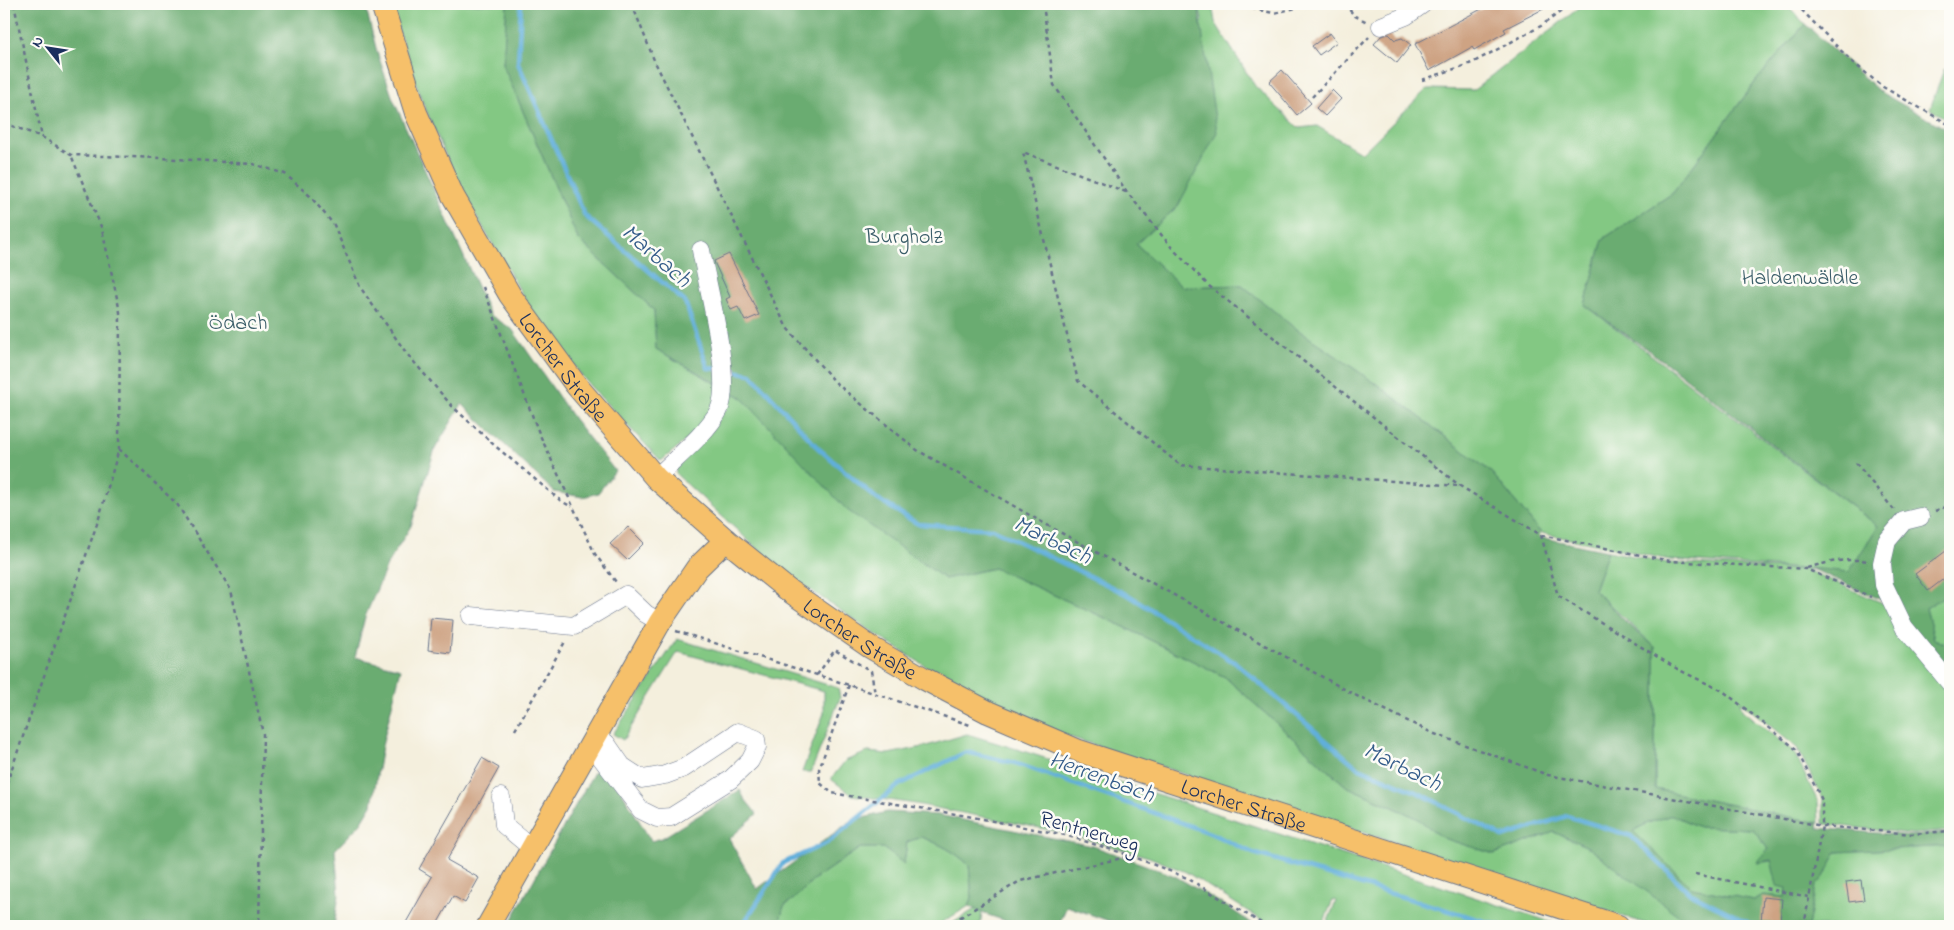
<svg xmlns="http://www.w3.org/2000/svg" width="1954" height="930" font-family="'Indie Flower',sans-serif">
  <style>
    .green { fill: #83c883; stroke: #4f7c70 }
    .forest { fill: #6aac71; stroke: #426e68; fill-rule: evenodd }
    .lines { fill: none; stroke-linecap: round; stroke-linejoin: round }
    .stream { stroke: #61afdb; stroke-width: 4.5 }
    .building { fill: #cea383 }
    .minor-casing { stroke: #67728a; stroke-width: 19 }
    .major-casing { stroke: #67728a; stroke-width: 24 }
    .path { stroke: #67728a; stroke-width: 2.5; stroke-dasharray: 4 4; stroke-linecap: butt }
    .minor { stroke: #fff; stroke-width: 18 }
    .major { stroke: #f6c06b; stroke-width: 22 }
    .labels { text-anchor: middle; stroke-width: 5; stroke-linejoin: round; paint-order: stroke }
    .park-label { font-size: 22px; fill: #3a5d69; stroke: #fdfcf7 }
    .street-label { font-size: 22px; fill: #1b2f5e; stroke: #fdfcf7 }
    .water-label { font-size: 24px; font-style: italic; fill: #345c8a; stroke: #fdfcf7 }
  </style>
  <rect width="100%" height="100%" fill="#fdfcf7"/>
  <filter id="ink" filterUnits="userSpaceOnUse"><feTurbulence type="fractalNoise" baseFrequency=".02" numOctaves="2"/><feDisplacementMap in="SourceGraphic" scale="10" xChannelSelector="R" yChannelSelector="G"/><feConvolveMatrix kernelMatrix="1 2 1 2 8 2 1 2 1" color-interpolation-filters="sRGB"/></filter>
  <filter id="wash" filterUnits="userSpaceOnUse"><feTurbulence type="fractalNoise" baseFrequency=".0096" numOctaves="4" result="noise"/><feDisplacementMap in="SourceGraphic" scale="20" xChannelSelector="R" yChannelSelector="G"/><feGaussianBlur stdDeviation="1.12" result="paint"/><feColorMatrix in="noise" values="0 0 0 0 0 0 0 0 0 0 0 0 0 0 0 0 0 1.4 0 .05"/><feComposite in="paint" operator="in"/></filter>
  <g filter="url(#wash)">
    <rect width="100%" height="100%" fill="#f4efdd"/>
    <path class="green" d="M390 4H507L503 65 578 239 654 310 656 349 720 386 708 422 661 461 591 387 539 323 460 188 422 101Z
      M1198 4H1212L1215 22 1255 86 1299 128 1317 126 1362 153 1427 89 1474 90 1584 4H1786L1805 24 1756 81 1673 193 1603 239 1585 305 1878 526 1849 572 1670 560 1541 533 1491 472 1378 385 1291 325 1242 285 1182 287 1136 244 1178 206 1202 20Z
      M1944 69 1950 72V121L1930 109Z
      M726 389 741 397 945 579 994 568 1114 622 1225 677 1346 786 1417 818 1443 838 1494 854 1554 832 1588 847 1694 926H1653L1070 737 996 705 938 674 875 634 809 589 762 553 676 474V466Z
      M1608 551 1669 563 1807 570 1894 608 1950 685V831L1913 834 1823 824V799L1797 748 1740 701 1742 710 1794 752 1818 802 1819 823 1655 789V647L1594 590Z
      M1950 593V647L1934 640 1926 608Z
      M677 639 838 688 840 698 811 772H802L824 713V691L678 652 623 740 613 734Z
      M967 734 1020 750 1563 926H1326L1336 901 1333 900 1322 926H1271L1186 872 1149 857 1110 846 1066 833 916 804 852 795 831 779 845 761 868 752 888 754 923 747Z
      M1672 815 1699 827 1753 829 1768 849 1758 863 1808 855 1785 897 1763 895 1754 900 1692 888 1632 831 1648 823Z
      M921 837C940 844 954 851 969 865L972 898 969 906 936 926H784L780 920 784 906 795 898 813 880 860 848H883L904 863 907 842Z
      M1950 846V926H1808L1816 886 1824 877 1837 852Z
      M975 909 982 913 980 926H948Z"/>
    <path class="forest" d="M4 4H365L377 52 393 99 490 315 512 329 574 419 615 471 598 493 583 497 554 492 462 404 435 449 411 526 388 563 365 617 355 657 401 669 382 746 372 805 361 823 335 850 339 895 334 926H4Z
      M507 4H1198L1217 132 1178 206 1136 244 1182 287 1242 285 1291 325 1378 385 1491 472 1541 533 1539 537 1608 551 1594 590 1628 624 1655 647V789L1819 823 1818 828 1912 836 1950 833V846L1837 852 1824 877 1816 886 1808 926 1691 925 1588 847 1554 832 1494 854 1443 838 1417 818 1346 786 1225 677 1114 622 994 568 945 579 847 510 741 397 656 349 654 310 578 239 503 65ZM1672 815 1699 827 1753 829 1768 849 1757 863 1771 860 1777 886 1787 888 1785 897 1763 895 1754 900 1692 888 1633 831 1648 823Z
      M1805 24 1880 92 1950 131V593L1926 608 1934 639 1950 647V681L1891 604 1810 568 1849 572 1878 526 1666 363 1585 305 1603 239 1673 193 1756 81Z
      M598 765 619 787 651 841 662 838 740 790 744 798 757 814 729 839 757 889 851 821 887 812 938 815 1093 846 1137 862 1175 876 1229 908 1256 926H1123L1067 906 1058 926H1021L982 913 969 906 972 898 969 865C954 851 940 844 921 837L907 842 904 864 883 848H860L813 880 795 898 784 906 780 920 784 926H508Z"/>
    <g class="lines">
      <path class="stream" d="M521 4 518 63 585 216 685 302 708 368 719 369
        M726 370 751 374 818 448 877 499 918 524 993 529 1130 596 1237 664 1357 767 1423 795 1503 837 1567 816 1631 836 1690 893 1755 926
        M742 926 783 863 827 843 899 785 966 752 1015 763 1210 833 1253 853 1501 926"/>
    </g>
    <g id="blocks">
      <path class="building" d="M1491 4H1553L1504 29 1506 32 1474 50 1472 47 1429 71 1415 44Z
        M1330 33 1337 42 1319 55 1312 46Z
        M1389 34 1395 40 1402 38 1411 45 1397 63 1374 44 1381 36Z
        M1282 70 1311 103 1297 115 1269 82Z
        M1332 90 1341 99 1325 116 1316 108Z
        M729 254 759 315 745 321 738 307 731 310 726 299 730 297 715 264 714 261Z
        M628 527 644 543 627 560 610 544Z
        M1950 548V574L1928 591 1915 574Z
        M431 618 453 620 450 653 428 650Z
        M482 758 499 768 447 860 479 878 465 903 453 896 436 926H404L432 877 419 869Z
        M1861 880 1864 900 1849 902 1846 882Z
        M1763 897 1782 899 1780 923 1761 922Z"/>
    </g>
  </g>
  <g filter="url(#ink)">
    <use href="#blocks" fill-opacity="0" stroke="#67728a" stroke-width="1"/>
    <g class="lines">
      <g class="minor-casing">
        <path id="minor" d="M1381 26 1406 16 1423 4
          M656 478C675 459 708 432 719 410 733 380 707 285 701 250
          M1920 517 1904 521 1887 541 1882 563 1884 585 1904 627 1950 683
          M471 616 574 626 626 595 646 614 660 622
          M589 748 599 755 641 810 657 818 671 817 730 780 750 761 757 747 756 739 738 732 684 768 665 775 642 779 622 766 606 743 596 737
          M501 797 504 825 533 849"/>
      </g>
      <g class="major-casing">
        <g id="major">
          <path id="s1" d="M382 4 416 113 453 196 510 295 576 385 656 478 726 540 788 590 870 647 925 679 988 712 1079 751 1618 926"/>
          <path d="M488 926 660 622 697 568 726 540"/>
        </g>
      </g>
      <path class="path" d="M14 4 42 137
        M632 4 654 60 787 328 837 384 917 450 1038 520 1355 695 1432 733 1548 775 1822 826 1912 834 1950 831
        M1043 4 1054 85 1127 192 1172 248 1209 286 1460 486 1541 535 1670 561 1806 569 1871 597
        M1228 4 1274 13 1314 4
        M1344 4 1355 16 1367 22
        M1796 4 1851 61 1883 87 1950 125
        M1422 80 1472 63 1541 26 1571 4
        M1312 97 1369 37
        M4 123 42 137 71 155 161 158 253 164 285 174 310 196 334 225 360 287 407 354 452 406 494 445 561 501 572 507
        M1126 192 1023 152 1078 381 1180 465 1459 486
        M483 287 539 433 595 554 616 582
        M119 449 177 504 231 590 263 734 259 926
        M1856 463 1894 510
        M1935 511 1950 505
        M1541 535 1558 596 1679 670 1723 691 1796 749 1822 800V826L1804 926
        M1807 568C1827 562 1847 558 1868 561
        M676 631 849 685 973 726
        M817 675 835 650 871 671 875 694
        M849 685 819 769 820 783 832 793 973 817 1065 835 1132 856 1187 878 1266 926
        M515 730 566 640
        M4 791 99 518 119 449 120 312 102 229 71 155
        M1695 874 1809 897
        M946 926 1020 881 1131 856"/>
      <use href="#minor" class="minor"/>
      <use href="#major" class="major"/>
    </g>
  </g>
  <g class="labels">
    <g class="park-label">
      <text x="904" y="243">Burgholz</text>
      <text x="1800" y="284">Haldenwäldle</text>
      <text x="238" y="329">Ödach</text>
    </g>
    <g class="street-label">
      <text dy="8" stroke="none"><textPath href="#s1" startOffset="409">Lorcher Straße</textPath></text>
      <text dy="8" stroke="none"><textPath href="#s1" startOffset="814">Lorcher Straße</textPath></text>
      <text dy="8" stroke="none"><textPath href="#s1" startOffset="1234">Lorcher Straße</textPath></text>
      <text transform="translate(1090 830) rotate(16)" y="8">Rentnerweg</text>
    </g>
    <g class="water-label">
      <text transform="translate(657 255) rotate(41)" y="8">Marbach</text>
      <text transform="translate(1053 539) rotate(26)" y="8">Marbach</text>
      <text transform="translate(1403 766) rotate(26)" y="8">Marbach</text>
      <text transform="translate(1102 776) rotate(20)" y="8">Herrenbach</text>
    </g>
  </g>
  <rect width="1954" height="930" fill="none" stroke="#fdfcf7" stroke-width="20"/>
  <g transform="translate(48 48) rotate(300)" stroke="#fdfcf7" stroke-width="4" paint-order="stroke">
  <path d="M0-4L9 19L0 12L-9 19Z" fill="#1b2f5e"/>
  <text y="-8" font-size="14" font-weight="bold" text-anchor="middle" fill="#1b2f5e">N</text>
  </g>
</svg>
